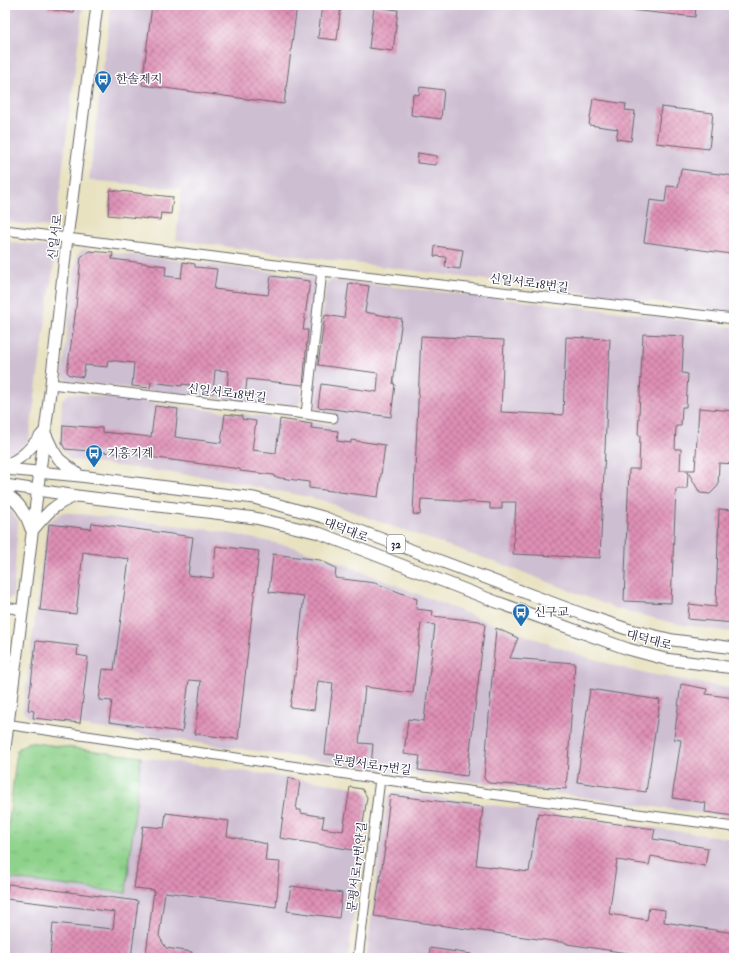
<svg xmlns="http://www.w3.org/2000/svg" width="739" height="963" font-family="'IM FELL Double Pica','Noto Serif KR',serif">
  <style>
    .industrial { fill: #cebed2 }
    .grass { fill: url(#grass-tufts); stroke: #587a63 }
    .building { fill: url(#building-cross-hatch) }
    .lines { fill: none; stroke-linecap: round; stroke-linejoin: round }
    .minor-casing { stroke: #67656a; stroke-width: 11 }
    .major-casing { stroke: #67656a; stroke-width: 13 }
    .minor { stroke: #fff; stroke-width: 9 }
    .major { stroke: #fff; stroke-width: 11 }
    .labels { text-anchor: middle; stroke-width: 3; stroke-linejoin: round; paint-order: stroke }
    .shield { fill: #fff; stroke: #646476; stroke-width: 1 }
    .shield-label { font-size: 11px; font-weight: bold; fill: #22223b }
    .poi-label { font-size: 12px; fill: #22223b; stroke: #fff; text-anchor: start }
    .street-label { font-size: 12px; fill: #22223b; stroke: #fff }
  </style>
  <defs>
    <pattern id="grass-tufts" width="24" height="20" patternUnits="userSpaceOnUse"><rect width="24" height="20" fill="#8ed28b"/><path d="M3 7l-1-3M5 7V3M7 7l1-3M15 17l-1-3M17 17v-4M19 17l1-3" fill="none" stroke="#7ab479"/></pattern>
    <pattern id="building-cross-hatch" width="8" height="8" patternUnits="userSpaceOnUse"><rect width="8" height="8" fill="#df8fb5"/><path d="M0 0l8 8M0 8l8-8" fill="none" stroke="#b47494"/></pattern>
  </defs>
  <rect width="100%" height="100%" fill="#fff"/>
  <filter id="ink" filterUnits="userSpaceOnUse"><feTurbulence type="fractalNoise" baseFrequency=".025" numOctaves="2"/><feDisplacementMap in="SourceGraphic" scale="8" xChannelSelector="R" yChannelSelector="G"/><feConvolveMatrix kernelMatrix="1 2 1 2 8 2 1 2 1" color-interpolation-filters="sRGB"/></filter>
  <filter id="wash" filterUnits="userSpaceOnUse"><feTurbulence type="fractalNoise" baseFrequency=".012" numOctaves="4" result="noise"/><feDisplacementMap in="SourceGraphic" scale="16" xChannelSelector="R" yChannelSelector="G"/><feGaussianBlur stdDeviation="0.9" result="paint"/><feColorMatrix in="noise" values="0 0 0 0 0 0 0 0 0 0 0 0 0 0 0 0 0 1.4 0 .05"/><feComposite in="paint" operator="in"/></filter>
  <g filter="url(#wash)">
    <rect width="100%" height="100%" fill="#e8e2c1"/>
    <path class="industrial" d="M5 5H83L56 222 49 227 5 222Z
      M111 5H734V312L176 240 181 189 89 180Z
      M5 241 48 247 55 255 29 440 14 452 5 451Z
      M83 249 312 277 317 284 300 402 295 407 68 381 62 375 77 255Z
      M331 280 631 313 734 327V629L731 632 678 624 620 610 504 565 377 521 319 499 213 478 71 460 60 446 62 400 69 393 333 425 335 413 316 410 312 405 326 284Z
      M5 507H8L18 521 13 596 6 601H5Z
      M63 512 212 530 290 546 328 558 483 620 577 654 633 671 734 689V818L358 766 29 718 23 711 47 523Z
      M5 615 10 622 5 664Z
      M141 757 362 788 369 796 348 958H5V878L126 892Z
      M394 791 734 839V958H366L387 797Z"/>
    <path class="grass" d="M28 742 141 757 126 893 5 878V854L17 750Z"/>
    <g id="blocks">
      <path class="building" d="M48 5H74L73 13 48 9Z
        M152 5H297L284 104 142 85Z
        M322 5H341L337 40 318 38Z
        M631 5H696L695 17 631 10Z
        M374 7 398 10 393 51 369 48Z
        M420 87 444 90 441 119 411 115 413 94 419 95Z
        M593 99 626 104 625 110 635 111 631 141 616 139 618 129 589 125Z
        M661 107 713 113 709 149 656 143Z
        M418 153 437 156 436 165 417 163Z
        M681 169 734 176V230L731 254 644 242 650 200 665 202 667 186 678 187Z
        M110 190 173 197 171 214 161 213 160 220 108 215Z
        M435 246 463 250 460 269 445 267 446 257 434 256Z
        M89 251 113 253 112 259 166 266 165 276 181 278 183 262 195 264V267L217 269 214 289 268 295 271 276 310 281 303 330H308L303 385 247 379 245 397 226 395 229 371 215 370 213 393 205 392 206 387 182 384V386L151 382 150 388 132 386 134 363 108 360 107 367 85 365 83 377 70 375 67 372 75 316 81 257Z
        M349 283 369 286 365 312 402 319 396 362 393 384H395L391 417 318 407 321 384 377 392 378 380V373L318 365 325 315 344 318Z
        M643 334 684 336 682 373 688 374 686 407H682L681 426H676L675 449H681L680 470H695L699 408 734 411V464L719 463 718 486 710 494 700 493 688 472 687 489H676L671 603 624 601 629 469H639L640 435H638Z
        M421 336 504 340 501 412 563 415 566 337 610 339 600 558 513 554 516 502H502V509H490V503L421 499 420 515 413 514Z
        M155 406 178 409 175 437 221 443 225 414 242 416V419L256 421 252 450 276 453 280 419 312 424 311 428 338 431 337 441 351 443V440L385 445 378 497 309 488V482L274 477V475L240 471V469L149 457V456L65 449 62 443 63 425 102 428V432L151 437Z
        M719 509 734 510V623L688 619 689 604 716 607Z
        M92 523 193 537 188 575 213 578 216 546 259 551 238 739 195 734 201 681 189 680 182 732 109 722 112 701 99 700 103 669 114 670 129 559 83 552 76 614 40 610 49 524 91 529Z
        M273 554 320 560 336 568 335 578 375 583 417 599 416 609 433 611 432 616 479 621 485 624 467 776 418 770 420 756 404 754 408 719 424 721 435 625 421 623 413 693 365 687 359 743 373 744 371 767 359 765 360 758 325 754 333 683 318 681 314 710 290 707 294 684 304 596 269 592Z
        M496 628 518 638 510 658 575 663 566 789 489 783 486 781 484 778Z
        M36 641 78 646 77 655 88 657 80 723 33 718 34 711 28 710Z
        M681 684 707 689 706 694 734 698V816L705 812 706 803 672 798 681 740 674 739Z
        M590 689 660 700 646 792 577 782Z
        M288 778 300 781 296 810H301V813L324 817 322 828 343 831 350 787 362 789 367 797 359 851 280 838Z
        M390 795 483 807 476 865 529 872 538 813 655 829 653 839 708 848 705 866 651 856 649 865 617 860 609 914 647 920 649 908 665 910 664 922 734 933V958H661L567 944V943L374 916 385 848H384Z
        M166 813 229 821 227 836 267 844 265 861 280 862 276 907 165 892 159 936 166 948 192 952 191 958H166L146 954 154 890 134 888 143 826 164 828Z
        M8 884 138 901 131 958H50L53 923 113 929 115 912 6 899Z
        M291 886 342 893 339 918 287 911Z
        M430 948 471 954V958H429Z"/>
    </g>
  </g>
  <g filter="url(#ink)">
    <use href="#blocks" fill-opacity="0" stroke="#67656a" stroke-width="1"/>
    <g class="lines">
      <g class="minor-casing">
        <path id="minor" d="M5 230 322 271 734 319
          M51 384 306 414 322 271
          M306 414 333 418
          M5 607 22 610
          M5 724 380 779 734 827
          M358 958 380 779"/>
      </g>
      <g class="major-casing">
        <path id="major" d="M45 433 53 450 59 459 80 476
          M5 465C22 460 33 445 44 432
          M5 469 80 476 254 498 323 517 585 615 627 629 673 640 734 648
          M5 485 77 496 255 518 319 533 494 601 628 649 665 659 734 668
          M5 493C20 503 25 512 31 529
          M32 531C47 513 54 504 76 496
          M5 748 51 384 67 238 97 5"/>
      </g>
      <use href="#minor" class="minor"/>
      <use href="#major" class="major"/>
    </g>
  </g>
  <defs>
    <g id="bus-pin" transform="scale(0.9)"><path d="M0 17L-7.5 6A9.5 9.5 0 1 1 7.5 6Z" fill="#1f6fb2" stroke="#fff"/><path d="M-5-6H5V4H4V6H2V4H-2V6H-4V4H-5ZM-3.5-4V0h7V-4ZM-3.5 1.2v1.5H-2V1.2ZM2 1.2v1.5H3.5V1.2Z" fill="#fff"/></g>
  </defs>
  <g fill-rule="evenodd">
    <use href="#bus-pin" x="103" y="79"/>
    <use href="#bus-pin" x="94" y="453"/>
    <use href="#bus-pin" x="521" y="612"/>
  </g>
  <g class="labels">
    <rect class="shield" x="387" y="535" width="18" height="18" rx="3"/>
    <g class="shield-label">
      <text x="396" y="548">32</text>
    </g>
    <g class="poi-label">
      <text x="116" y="83">한솔제지</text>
      <text x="107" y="457">기흥기계</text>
      <text x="534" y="616">신구교</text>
    </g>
    <g class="street-label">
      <text transform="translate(55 237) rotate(-83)" y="4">신일서로</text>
      <text transform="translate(529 283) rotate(7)" y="4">신일서로18번길</text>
      <text transform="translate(227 393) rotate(7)" y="4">신일서로18번길</text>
      <text transform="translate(346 530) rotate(21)" y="4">대덕대로</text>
      <text transform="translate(649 640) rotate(15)" y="4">대덕대로</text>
      <text transform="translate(372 765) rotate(8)" y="4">문평서로17번길</text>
      <text transform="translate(357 867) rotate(-83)" y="4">문평서로17번안길</text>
    </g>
  </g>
  <rect width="739" height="963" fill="none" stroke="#fff" stroke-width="20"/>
</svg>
